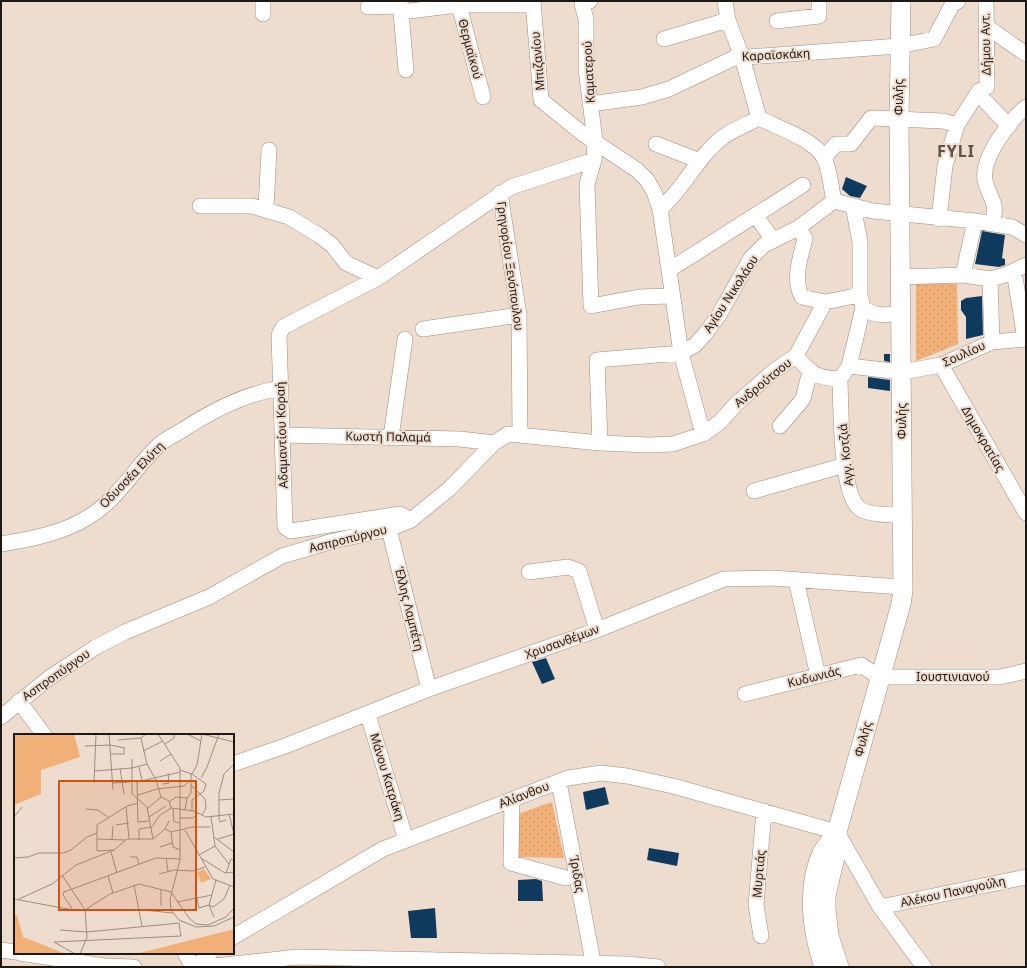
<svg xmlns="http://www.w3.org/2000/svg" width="1027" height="968" font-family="'Noto Sans',sans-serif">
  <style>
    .park { fill: url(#park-dots) }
    .building { fill: #103a5d }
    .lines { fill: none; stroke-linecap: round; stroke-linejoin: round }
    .minor-casing { stroke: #9d8e81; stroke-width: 16 }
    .major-casing { stroke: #9d8e81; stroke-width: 20 }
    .minor { stroke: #fff; stroke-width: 15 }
    .major { stroke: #fff; stroke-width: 19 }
    .labels { text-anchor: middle; stroke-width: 4; stroke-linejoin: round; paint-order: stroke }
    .street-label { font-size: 12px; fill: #1e1814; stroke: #eedccf }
    .district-label { font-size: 16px; font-weight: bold; letter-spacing: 1px; fill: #615247; stroke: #eedccf }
    .inset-road { fill: none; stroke: #9b8e84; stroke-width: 1 }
    .view { fill: #d4520d; fill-opacity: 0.15; stroke: #d4520d; stroke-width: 2 }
    .inset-edge { fill: none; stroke: #1e1814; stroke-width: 2 }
  </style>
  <defs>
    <pattern id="park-dots" width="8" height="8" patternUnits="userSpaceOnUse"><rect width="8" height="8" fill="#f1b078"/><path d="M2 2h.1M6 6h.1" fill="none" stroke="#ce9767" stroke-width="1.8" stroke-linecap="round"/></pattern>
  </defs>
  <rect width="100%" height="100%" fill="#eedccf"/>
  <path class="park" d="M916 283 957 284 958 344 916 361Z
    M552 802 564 858 517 857 518 814Z"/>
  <path class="building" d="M846 177 867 186 860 198 850 196 842 189Z
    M982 231 1005 235 1002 258 1005 259V265L999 267 975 264Z
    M982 296 983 335 966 339V317L961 310V301L966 298Z
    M884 354H890V362L884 361Z
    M868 377 890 380V391L868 388Z
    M546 658 555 679 542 684 532 662Z
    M605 787 609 804 586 810 583 792Z
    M649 848 679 853 677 866 647 860Z
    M536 879 542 881 543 901H518V880Z
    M435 908 437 938H411L408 911Z"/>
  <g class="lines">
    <g class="minor-casing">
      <path id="minor" d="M263 1V14
        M400 1 406 70
        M458 1 483 97
        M533 1 541 100 583 134 637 170 647 180 654 192 660 209 681 353 703 434
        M590 1 582 4 586 19V69L595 141 594 160 587 184 591 306 639 297 671 296
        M725 1 728 20 742 57 759 118C778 128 814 139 824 158 830 170 831 188 834 201
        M368 7 401 6
        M401 12 458 5H533
        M777 21 819 16V1
        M987 27 1026 54
        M664 39 728 20
        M986 102 1009 126
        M590 104 642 97 669 89 734 58 899 46 934 39 952 5 958 1
        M656 144 700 161
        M824 158 836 144H851L871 118 943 121 957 125
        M500 193 519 315 520 434
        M200 206H252L289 217 320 236 332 245 346 263 378 278
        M853 206 860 242V295L863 308C876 317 886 315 901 313
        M266 208 269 150
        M660 209C684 189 697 157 723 137 734 129 748 124 759 118
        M756 216 773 240
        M939 219 945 166 957 125 979 91 987 87 986 1
        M992 224C999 200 989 200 985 180 981 158 1010 120 1026 107
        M798 228 805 238C801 257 792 278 802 297L825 302 860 295
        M669 270 803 185
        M1014 271 1025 339
        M963 275 975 221
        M901 277 963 275 990 279 1005 275 1026 265
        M990 279 992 342
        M423 329 519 315
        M796 356C812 374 815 378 840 379L849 366 902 372 941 365 992 342 1026 339
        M941 365 1026 513
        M849 366 863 308
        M840 379C841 405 840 493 859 508 867 515 891 515 901 515
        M780 426 803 399 808 379 812 374
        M282 435 460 439 494 443
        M391 437 405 339
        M600 443 597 360 681 353 695 345 705 334 719 315 751 258 764 245 798 228 834 201 873 211 975 221 1012 227 1026 235
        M754 491 845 465
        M411 520 400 514 291 531 285 527 279 335 283 327 378 278 511 187 594 160
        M389 529 429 689
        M1 544C32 539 64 533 90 516 119 498 136 466 160 444 166 439 174 435 181 431 210 412 246 393 281 388
        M529 572 568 567 579 571 597 630
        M796 580 818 676
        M745 694 861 665 879 677H1000L1026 671
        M19 701 44 735
        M368 715 406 840
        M1 717 49 678 96 647 125 632 209 597 282 556 333 541 389 529 411 520 449 489 494 443 508 434 600 443 649 445 673 444 703 434 720 422 736 404 774 371 796 356 825 302
        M233 764 285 746 429 689 597 630 724 579 772 578 902 587
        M559 782 594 967
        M512 800 511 863 566 878
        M880 907 1026 877
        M761 936 756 905 764 811
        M233 937 383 849 568 778 601 773 627 776 673 786 837 832 880 907 924 967
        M1 950 15 952
        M20 953 104 966 134 967
        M185 953 193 967
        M195 967 210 953
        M205 967 297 957 627 964 658 967"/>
    </g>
    <g class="major-casing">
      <path id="major" d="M824 967C812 932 806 888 822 853 826 846 832 839 837 833
        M839 967 829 936 826 909V895L835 857 837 832 901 604 903 591 899 120 901 1"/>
    </g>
    <use href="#minor" class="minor"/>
    <use href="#major" class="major"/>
  </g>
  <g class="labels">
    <g class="street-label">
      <text transform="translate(986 44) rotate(-91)" y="4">Δήμου Αντ.</text>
      <text transform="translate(470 49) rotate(75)" y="4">Θερμαϊκού</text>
      <text transform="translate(776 55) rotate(-3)" y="4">Καραϊσκάκη</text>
      <text transform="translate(538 61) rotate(-95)" y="4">Μπιζανίου</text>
      <text transform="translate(589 72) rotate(-93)" y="4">Καματερού</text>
      <text transform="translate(899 97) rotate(-90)" y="4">Φυλής</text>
      <text transform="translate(510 266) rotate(82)" y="4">Γρηγορίου Ξενόπουλου</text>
      <text transform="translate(731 294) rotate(-57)" y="4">Αγίου Νικολάου</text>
      <text transform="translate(964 354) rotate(-24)" y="4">Σουλίου</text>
      <text transform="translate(763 383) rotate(-39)" y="4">Ανδρούτσου</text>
      <text transform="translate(902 421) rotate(-90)" y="4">Φυλής</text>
      <text transform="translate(282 435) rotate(-92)" y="4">Αδαμαντίου Κοραή</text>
      <text transform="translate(388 437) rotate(1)" y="4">Κωστή Παλαμά</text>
      <text transform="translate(983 439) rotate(60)" y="4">Δημοκρατίας</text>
      <text transform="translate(846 455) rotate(-96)" y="4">Αγγ. Κοτζιά</text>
      <text transform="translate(132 475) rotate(-46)" y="4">Οδυσσέα Ελύτη</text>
      <text transform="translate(348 539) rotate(-14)" y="4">Ασπροπύργου</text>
      <text transform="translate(409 609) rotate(76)" y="4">Έλλης Λαμπέτη</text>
      <text transform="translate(562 642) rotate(-20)" y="4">Χρυσανθέμων</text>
      <text transform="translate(56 675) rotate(-35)" y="4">Ασπροπύργου</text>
      <text transform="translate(814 677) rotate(-14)" y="4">Κυδωνιάς</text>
      <text x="953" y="681">Ιουστινιανού</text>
      <text transform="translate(863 739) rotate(-75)" y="4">Φυλής</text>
      <text transform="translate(387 777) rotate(73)" y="4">Μάνου Κατράκη</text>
      <text transform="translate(524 795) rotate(-21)" y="4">Αλίανθου</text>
      <text transform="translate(577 874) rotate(80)" y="4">Ίριδας</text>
      <text transform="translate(759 874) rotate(-85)" y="4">Μυρτιάς</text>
      <text transform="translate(953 892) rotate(-12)" y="4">Αλέκου Παναγούλη</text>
    </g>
    <g class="district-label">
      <text x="956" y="157">FYLI</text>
    </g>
  </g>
  <g transform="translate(14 734)">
    <rect width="220" height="220" fill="#eedccf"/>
    <path d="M0 0H60L66 23 27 36V60L0 71ZM0 180 3 181 9 203 52 220H0ZM220 195V220H119L138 216Z" fill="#f1b078"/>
    <path d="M190 135 197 145 187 149 183 138Z" fill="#f1b078"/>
    <path class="inset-road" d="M95 0 99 56M132 0 127 4 133 30 142 46 147 63 155 67 157 74M144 0 166 34V126L156 165 157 176 165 186 182 193 200 192 220 183M173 0 187 7M188 0 220 8M104 6 127 4M151 10 160 4V0M71 12 96 11 111 14M129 17 149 7M97 20H110V14M118 25V60L133 73 139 105M146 27 157 20M125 33 128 46M106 34 110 60M166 36 178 40 192 50 190 57 178 66V77M80 37 118 34 133 30M178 40 183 31 188 0M187 44 193 33 205 0M80 49 82 0M99 49 116 48M149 50 155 49 154 39M177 51 191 65 192 74 188 81M124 61 143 55 170 52 177 46M205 66 220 65M155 68 162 63 173 64M112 73 115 105M72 75 84 76 95 84M133 75 147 63M159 75 160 88 166 89M171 76 173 64 177 59V39M215 80 220 100M0 83 8 73M135 83 152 72M197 83 201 112 215 130M166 84H179L184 79M212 86 206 88 205 85V59L210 40 220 30M135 87 124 88 123 48 166 38M102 91 115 89M151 95 157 98 178 93H196M171 96 199 145 220 153M157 98 159 113 166 116M200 103 220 118M83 105 111 106M98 105 99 92M204 105 220 100M125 106V95L138 93 145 82 157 74 180 77 192 83 220 80M146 113 158 109M100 116 83 117V91L113 72 124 69M97 118 103 139M185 121 201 112M116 123H123L125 131M0 124 14 123 25 119H49L57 116 73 103 83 99M152 124 154 137M187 124 211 139 220 138M212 139 217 125 220 126M145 140 160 136 179 137 191 133M48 141 71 176 73 203 66 220M94 142 99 159M120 151 128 192M183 164 185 174 195 171 199 173 210 165 216 151M0 165 59 176H129L159 179M5 165 38 150 62 131 100 116 113 105H139L151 95 155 87M163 168 198 161M147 172V155M59 176 49 161 50 158 142 124 166 125M71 176 96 160 125 150 157 158 175 184 182 190 194 191 212 183 220 174M200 183 195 171 202 146M46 196 73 198 166 189M40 208 167 202 165 190M40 208 61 220"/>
    <path class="view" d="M45 47H182V176H45Z"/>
    <rect width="220" height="220" class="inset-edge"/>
  </g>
  <rect width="1027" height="968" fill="none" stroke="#1e1814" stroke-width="4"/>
</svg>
